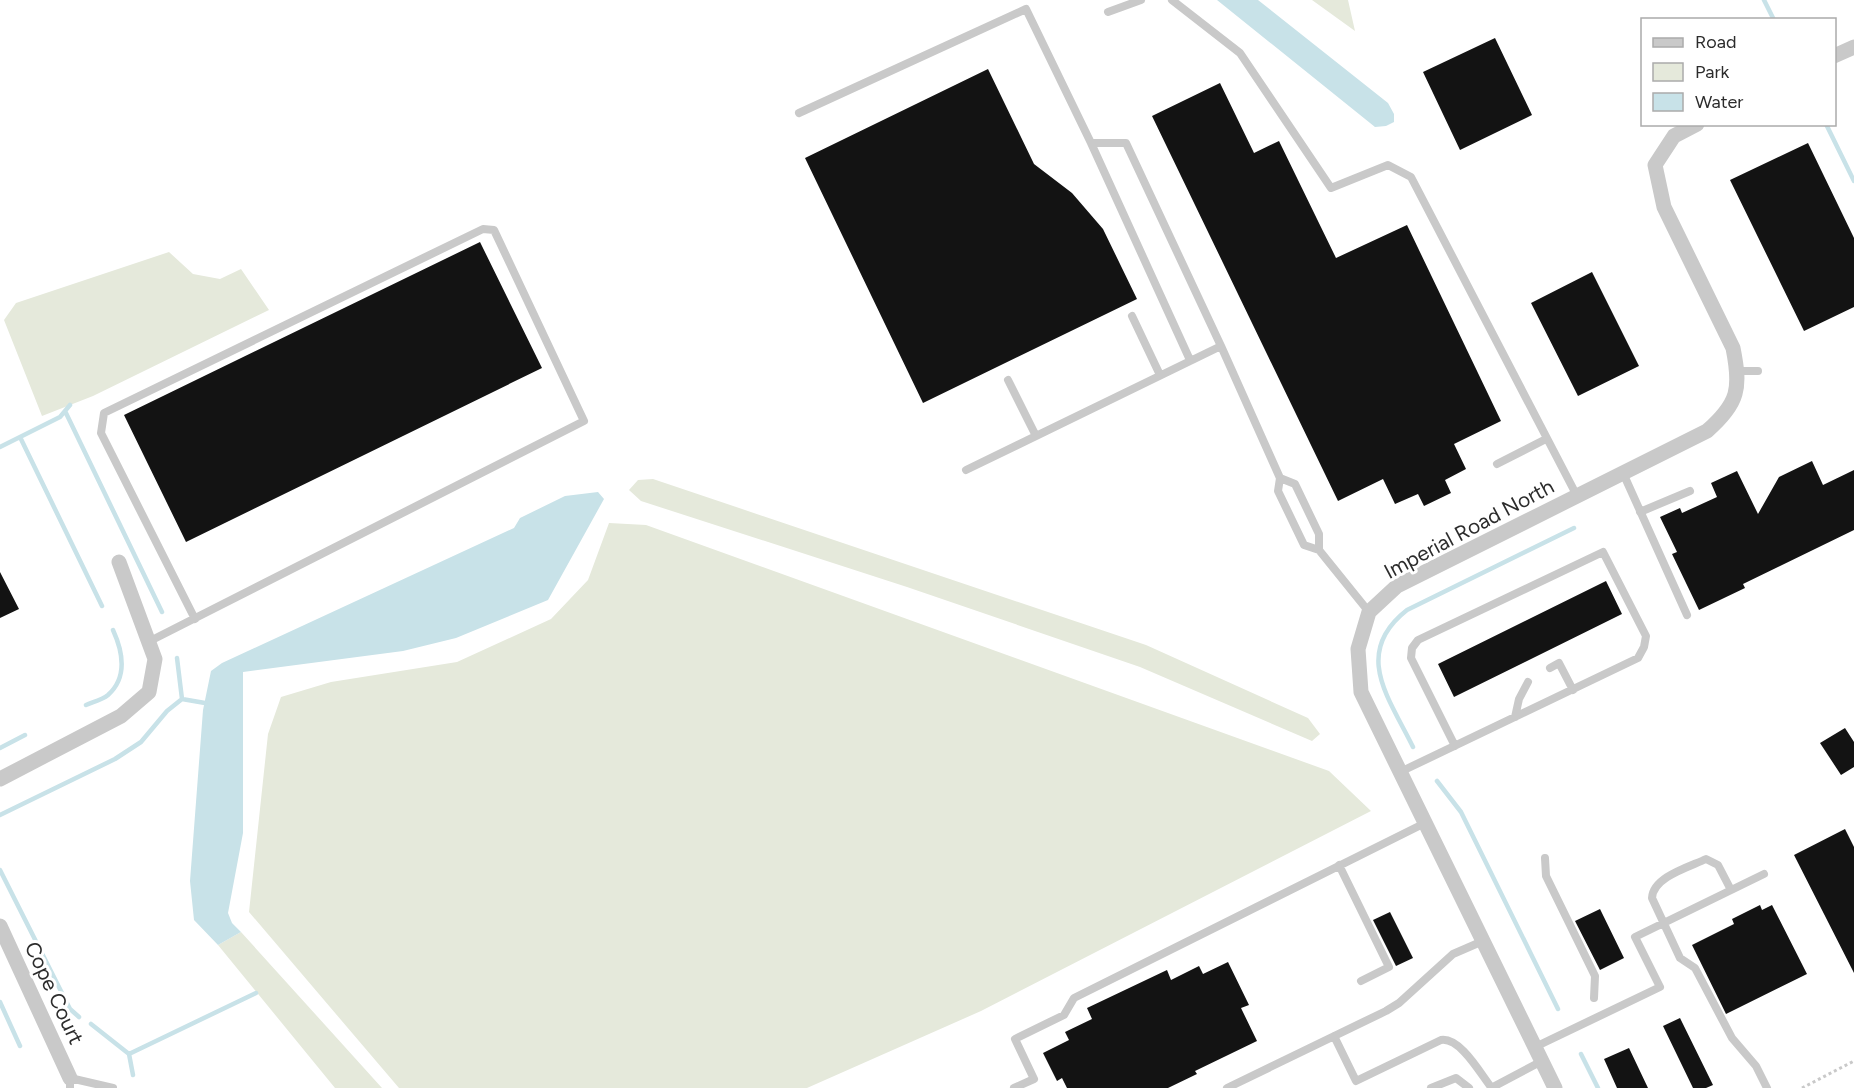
<svg xmlns="http://www.w3.org/2000/svg" width="1854" height="1088" font-family="Figtree,sans-serif">
  <style>
    .green { fill: #e5e9db }
    .water { fill: #c8e2e8 }
    .lines { fill: none; stroke-linecap: round; stroke-linejoin: round }
    .stream { stroke: #c8e2e8; stroke-width: 4.5 }
    .building { fill: #131313 }
    .path { stroke: #c9c9c9; stroke-width: 3; stroke-dasharray: 3 3; stroke-linecap: butt }
    .service { stroke: #c9c9c9; stroke-width: 8 }
    .minor { stroke: #c9c9c9; stroke-width: 15 }
    .labels { text-anchor: middle; stroke-width: 6; stroke-linejoin: round; paint-order: stroke }
    .street-label { font-size: 21px; fill: #2c2c2c; stroke: #fff }
  </style>
  <rect width="100%" height="100%" fill="#fff"/>
  <path class="green" d="M1312 0H1348L1355 31Z
    M169 252 193 274 220 279 241 269 269 310 93 396 42 416 4 320 16 303Z
    M653 479 1146 645 1308 718 1320 734 1312 741 1140 667 907 587 641 501 629 490 638 480Z
    M609 523 646 525 1329 771 1371 811 981 1011 807 1088H399L249 912 268 734 281 697 331 682 457 662 551 619 588 580Z
    M241 932 382 1088H335L218 945Z"/>
  <path class="water" d="M1217 0H1258L1388 103 1394 114V122L1386 126 1375 127Z
    M598 492 604 499 548 600 456 638 403 651 243 672V833L228 913 232 923 241 932 218 945 194 920 190 881 203 710 211 671 222 663 514 528 520 518 565 496Z"/>
  <g class="lines">
    <path class="stream" d="M1764 0 1774 20
      M1826 124 1854 181
      M65 411 162 612
      M20 437 102 606
      M0 447 60 417 70 405
      M182 699 205 703
      M86 705C93 702 102 700 108 695 128 677 123 652 113 630
      M1413 747C1389 698 1352 653 1407 610L1574 528
      M0 748 25 735
      M1437 781 1461 812 1558 1009
      M0 815 115 759 141 742 167 711 182 699 177 658
      M0 870 70 1009 79 1017
      M0 1002 20 1046
      M91 1024 129 1054 133 1075
      M129 1054 256 993
      M1581 1054 1598 1088"/>
  </g>
  <path class="building" d="M1495 38 1532 115 1460 150 1423 72Z
    M988 69 1034 164 1072 193 1103 229 1137 299 923 403 805 158Z
    M1220 83 1254 153 1279 141 1336 258 1407 225 1501 421 1454 444 1466 469 1445 480 1451 493 1424 506 1418 494 1395 504 1383 479 1338 501 1152 116Z
    M1808 143 1854 238V307L1804 331 1730 180Z
    M480 242 542 368 186 542 124 415Z
    M1592 272 1639 366 1578 396 1531 303Z
    M1812 461 1823 485 1854 470V530L1743 584 1745 588 1699 610 1672 554 1677 552 1660 517 1680 508 1682 513 1717 497 1711 483 1737 471 1758 514 1779 477Z
    M0 572 19 609 0 618Z
    M1606 581 1622 614 1454 697 1438 664Z
    M1845 728 1854 742V767L1841 775 1820 743Z
    M1845 829 1854 847V973L1794 855Z
    M1760 905 1762 910 1772 905 1807 974 1726 1014 1692 945 1734 924 1732 919Z
    M1600 909 1624 958 1600 970 1575 921Z
    M1390 912 1413 958 1396 966 1373 920Z
    M1228 962 1249 1005 1241 1008 1257 1041 1195 1071 1197 1074 1168 1088H1067L1062 1078 1057 1081 1043 1053 1069 1040 1065 1032 1092 1019 1087 1008 1167 970 1171 980 1199 966 1203 974Z
    M1680 1018 1713 1085 1706 1088H1693L1663 1026Z
    M1629 1048 1648 1088H1617L1604 1059Z"/>
  <g class="lines">
    <path class="path" d="M1802 1088 1854 1061"/>
    <path class="service" d="M1172 0 1240 53 1331 188 1388 165 1411 177 1577 496
      M1108 12 1141 0
      M799 113 1026 9 1091 143
      M1132 316 1160 375
      M1190 360 1091 143H1126L1221 346
      M1738 371H1758
      M1008 380 1036 436
      M1497 464 1546 439
      M966 470 1221 346 1280 478 1278 491 1304 545 1319 550 1369 612
      M1623 473 1687 615
      M1280 478 1295 484 1319 534V550
      M1640 512 1690 491
      M148 642 584 421 494 230 483 229 104 413 101 433 195 619
      M1550 668 1559 663 1573 690
      M1515 717 1519 699 1528 682
      M1400 772 1638 658 1644 647 1646 636 1603 552 1418 640 1412 648 1411 658 1455 746
      M1545 858 1546 876 1595 976 1594 998
      M1339 865 1389 967 1361 981
      M1731 890 1718 865 1706 859C1689 867 1653 877 1652 898L1680 958 1695 968 1732 1038 1756 1066 1767 1088
      M1334 1036 1356 1081 1441 1040C1460 1037 1480 1073 1491 1087
      M1535 1047 1660 987 1635 937 1764 874
      M70 1088V1078L113 1088
      M1014 1088 1034 1079 1015 1039 1064 1015 1074 998 1425 823
      M1227 1088 1386 1011 1399 1003 1453 954 1483 941
      M1431 1088 1456 1078 1469 1088
      M1491 1088 1542 1061"/>
    <path class="minor" d="M1834 56 1854 47
      M0 779 121 716 149 692 155 659 119 562
      M0 926 70 1078
      M1555 1088 1361 692 1358 649 1369 612 1397 586 1707 431C1739 403 1741 388 1733 348L1664 207 1655 165 1674 136 1697 124"/>
  </g>
  <g class="labels">
    <g class="street-label">
      <text transform="translate(1469 529) rotate(-28)" y="7">Imperial Road North</text>
      <text transform="translate(54 993) rotate(65)" y="7">Cope Court</text>
    </g>
  </g>
  <rect x="1641" y="18" width="195" height="108" fill="#ffffff" stroke="#ababab" stroke-width="1.5"/>
  <rect x="1653" y="38" width="30" height="9" fill="#c9c9c9" stroke="#ababab" stroke-width="1.5"/>
  <text x="1695" y="48" font-size="18" fill="#2c2c2c">Road</text>
  <rect x="1653" y="63" width="30" height="18" fill="#e5e9db" stroke="#ababab" stroke-width="1.5"/>
  <text x="1695" y="78" font-size="18" fill="#2c2c2c">Park</text>
  <rect x="1653" y="93" width="30" height="18" fill="#c8e2e8" stroke="#ababab" stroke-width="1.5"/>
  <text x="1695" y="108" font-size="18" fill="#2c2c2c">Water</text>
</svg>
